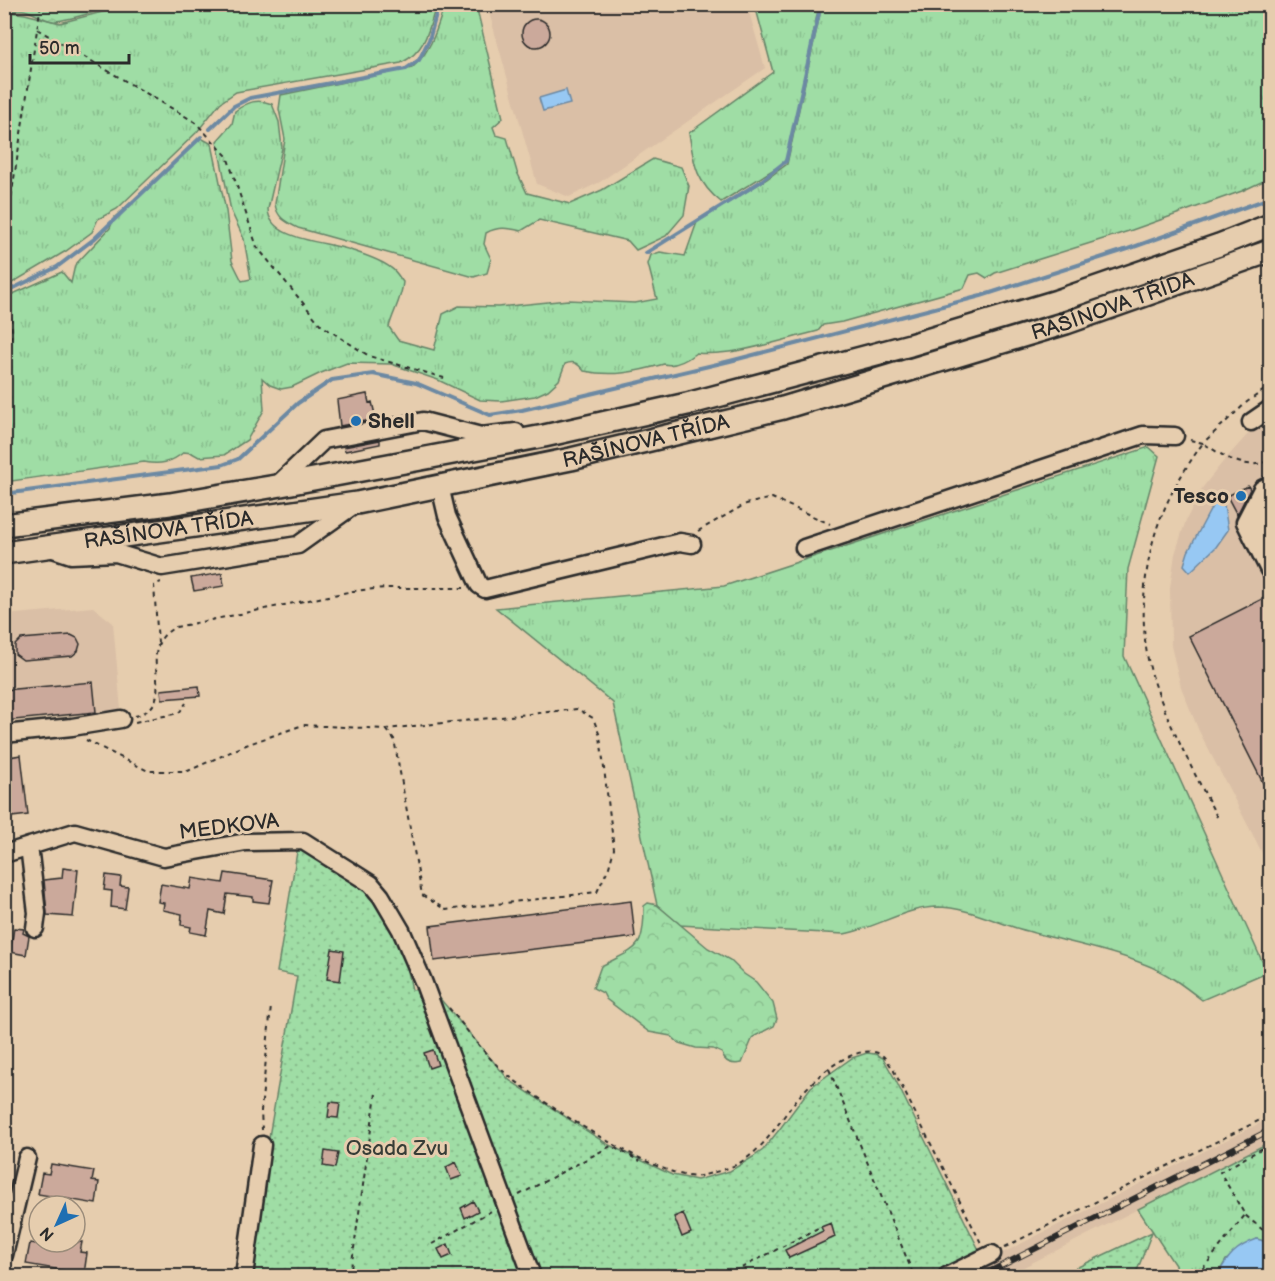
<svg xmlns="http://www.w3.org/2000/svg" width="1275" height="1281" font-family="'Balsamiq Sans',sans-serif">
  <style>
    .built { fill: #dabfa6 }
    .grass { fill: url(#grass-tufts); stroke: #658468; stroke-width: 1.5 }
    .forest { fill: url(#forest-crowns); stroke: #658468; stroke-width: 1.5 }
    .park { fill: url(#park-dots); stroke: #658468; stroke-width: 1.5 }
    .water { fill: #97c8f3; stroke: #6c89a3; stroke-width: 1.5 }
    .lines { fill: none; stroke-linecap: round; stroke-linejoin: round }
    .stream { stroke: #6c89a3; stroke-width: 4 }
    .building { fill: #cba99b; stroke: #2b2b2b; stroke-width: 1.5 }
    .minor-casing { stroke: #2b2b2b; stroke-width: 21 }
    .major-casing { stroke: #2b2b2b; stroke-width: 26 }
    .path { stroke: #2b2b2b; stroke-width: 2; stroke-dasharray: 4.5 4.5; stroke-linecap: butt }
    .minor { stroke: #e6cdae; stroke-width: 16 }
    .major { stroke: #e6cdae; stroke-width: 21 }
    .rail-casing { stroke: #2b2b2b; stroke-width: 6 }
    .rail { stroke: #e6cdae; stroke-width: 4; stroke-dasharray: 11; stroke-linecap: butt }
    .poi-dot { fill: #1f6fb2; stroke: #e6cdae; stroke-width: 2 }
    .labels { text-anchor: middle; stroke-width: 6; stroke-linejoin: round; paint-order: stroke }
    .street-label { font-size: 21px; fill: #2b2b2b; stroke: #e6cdae }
    .poi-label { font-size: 21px; font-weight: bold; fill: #2b2b2b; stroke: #e6cdae; text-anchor: start }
    .park-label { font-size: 21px; fill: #373d37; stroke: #e6cdae }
  </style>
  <defs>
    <pattern id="grass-tufts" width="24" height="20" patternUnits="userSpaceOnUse" patternTransform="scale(1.5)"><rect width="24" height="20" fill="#9fdda5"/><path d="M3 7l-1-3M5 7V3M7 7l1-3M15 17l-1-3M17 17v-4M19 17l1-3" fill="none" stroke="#89be8e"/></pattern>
    <pattern id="forest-crowns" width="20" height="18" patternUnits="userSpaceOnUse" patternTransform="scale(1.5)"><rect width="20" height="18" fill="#9fdda5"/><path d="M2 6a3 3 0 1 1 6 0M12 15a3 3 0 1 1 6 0" fill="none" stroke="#89be8e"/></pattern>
    <pattern id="park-dots" width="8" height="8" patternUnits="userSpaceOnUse" patternTransform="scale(1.5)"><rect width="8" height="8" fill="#9fdda5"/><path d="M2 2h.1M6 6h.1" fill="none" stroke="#89be8e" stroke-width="1.8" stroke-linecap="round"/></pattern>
  </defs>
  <rect width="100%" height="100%" fill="#e6cdae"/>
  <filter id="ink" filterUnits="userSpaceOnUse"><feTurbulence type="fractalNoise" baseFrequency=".0167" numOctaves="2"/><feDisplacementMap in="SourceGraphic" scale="12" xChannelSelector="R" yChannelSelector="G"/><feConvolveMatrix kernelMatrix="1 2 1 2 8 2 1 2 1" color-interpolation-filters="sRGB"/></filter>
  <g filter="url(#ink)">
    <path class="built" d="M487 5H747L765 68 600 182 569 197 537 184Z
      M1270 419V868L1199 731 1181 687 1171 646 1170 588 1175 554 1186 520 1203 487 1222 463 1248 434Z
      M93 607 113 623 121 710 5 720V615Z
      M1270 1118V1142L1006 1276H957Z"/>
    <path class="grass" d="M445 4 476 5 503 118 493 127 496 135 507 138 517 172 527 193 570 204 602 190 653 159 681 167 689 186 684 215 666 236 636 250 628 241 539 220 521 231C509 228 498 226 486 233L484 244 491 259 487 273 474 277 298 228C286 222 277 218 275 204L285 139 279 109 281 95 412 68C432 51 437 28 445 4Z
      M129 5H436C429 29 426 51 401 63L236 92 220 103 197 132 117 209 98 219 92 232 66 251 10 284 13 294 62 272 71 283 75 265 110 228 114 218 201 138 212 144 226 211 232 261 242 281 251 279 244 239 231 211 217 141 232 124 235 111C248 102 257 98 272 104L279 122 282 148 268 209C269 242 329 241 353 251 365 255 381 260 391 268 396 271 399 277 403 282 402 298 393 312 389 327L398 340 434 350 443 314 459 306 498 307 568 300 635 303 657 299 648 264 651 255 660 252 685 256 697 222 767 179 787 164 822 5H1270V178L1242 191 1132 230 995 273 987 278 979 273 970 275 964 288 842 322 823 325 818 331C781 340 733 357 696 353 687 360 676 367 664 364 636 372 612 377 584 371 578 364 575 360 565 364L559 380 548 390 535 396 501 401 480 400 438 380 391 364 347 363 321 373 292 387 281 389 270 385 262 378 264 410 247 440 224 455 199 457 192 453 184 452C171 463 160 465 144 462L5 482 4 295 7 294 4 289V15L10 12 25 14 60 23Z
      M755 5H819L792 142 784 163 721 202C695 181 694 163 689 133L773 72Z
      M1149 447 1159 456 1128 569 1124 656 1267 972 1202 1000C1184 986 1166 972 1144 964 1105 948 1061 941 1020 929 993 921 966 907 936 907 904 908 876 928 844 934L679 925 657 905 613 703 496 608 724 586Z
      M1270 1142V1243L1257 1239 1226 1260 1217 1276H1182L1138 1209Z"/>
    <path class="forest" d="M5 4H121V5C110 7 61 23 53 21 34 18 27 2 5 15Z
      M648 903 657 905 708 948 730 960 744 974 756 982 773 1003 777 1019 774 1026 753 1037 742 1063C733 1065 724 1063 722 1053L713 1049 696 1048 679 1043 671 1036 649 1032 606 999 603 993 593 988 601 966C638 947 644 951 644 906Z"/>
    <path class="park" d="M298 846 316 856 337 874 370 889 403 948 412 990 431 988 509 1080 607 1144 672 1175 697 1180 730 1171 753 1157 763 1150 779 1130 811 1087 852 1058 867 1053 875 1054 883 1058 895 1079 979 1250 929 1276 917 1275 913 1276H250L270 1131 297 976 277 972Z
      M1152 1232 1135 1276H1059Z"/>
    <path class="water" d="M566 90 570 104 543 111 539 98Z
      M1215 501 1224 505 1228 530 1216 547 1190 572 1184 565 1188 552Z
      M1257 1239 1270 1243V1276H1217C1228 1256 1235 1247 1257 1239Z"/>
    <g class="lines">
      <path class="stream" d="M210 129 234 106 250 98 406 69 419 60 429 40 439 4
        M646 253 760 182 786 161 821 4
        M14 288 57 267 94 239 201 137
        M4 494 222 465 238 459 298 403 332 380 373 374 416 383 490 415 522 410 730 361 981 296 1128 249 1270 198"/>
    </g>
    <path class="building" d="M522 33a14 14 0 1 1 28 0a14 14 0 1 1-28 0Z
      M367 394 369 403 372 402 376 419 340 426 337 400Z
      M380 440V444L345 451 344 447Z
      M1248 486 1250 489 1237 515 1227 496Z
      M222 573 224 586 194 591 191 578Z
      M1270 595V797L1189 636Z
      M71 635 77 638 80 644 78 651 72 656 23 660 15 654V645L21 639Z
      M93 682 96 712 4 721V690Z
      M199 686 200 696 162 699 161 690Z
      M21 755 28 815 4 818V758Z
      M63 868 78 870 73 917 47 915 44 880 62 878Z
      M225 873 273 880 269 903 253 901V897L227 894 224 914 210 911 206 935 190 932 191 927 181 925 182 914 163 910 164 903 158 902 161 884 190 889 192 878 223 883Z
      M106 875 121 877 120 886 128 887 125 909 111 907 112 891 104 890Z
      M631 901 635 937 434 961 430 926Z
      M14 928 24 929 23 933 29 936 26 955 10 952Z
      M332 949 344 951 340 981 327 979Z
      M433 1050 438 1065 429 1068 424 1053Z
      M330 1102 340 1103 338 1118 328 1117Z
      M325 1151 338 1153 335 1168 323 1166Z
      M456 1162 462 1176 451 1180 446 1167Z
      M51 1164 94 1171 92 1181 99 1182 96 1204 38 1194 42 1173 49 1174Z
      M473 1201 478 1211 465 1218 461 1208Z
      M683 1213 691 1233 682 1237 674 1217Z
      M831 1223 835 1237 789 1258 785 1250 823 1231 821 1227Z
      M37 1242H82L80 1252 87 1253 84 1274 26 1264 30 1243 37 1244Z
      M448 1244 452 1255 443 1259 438 1249Z"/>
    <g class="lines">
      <g class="minor-casing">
        <path id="minor" d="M1251 422 1270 409
          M1270 485 1262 489 1245 522 1269 570 1270 569
          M276 486 324 440 423 421 481 436 516 432
          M440 486 447 516 479 585 485 589 680 542 692 544
          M1254 505 1270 538
          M50 548 71 555 116 553 162 567 298 545 357 503
          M804 548 1143 435 1175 436
          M4 734 72 727 121 719
          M29 846 37 913 35 928
          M4 854 75 832 164 857 246 842 303 841 371 884 381 896 401 930 423 981 532 1276
          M4 1255 27 1158
          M244 1276 262 1145
          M947 1276 992 1254"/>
      </g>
      <g class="major-casing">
        <g id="major">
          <path d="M4 525 170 504 276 486 544 436 687 404 910 345 1057 301 1219 245 1270 225"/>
          <path id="s1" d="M4 553 357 503 571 459 783 408 1066 323 1270 251"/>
        </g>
      </g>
      <path class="path" d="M37 29 195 122 227 156 257 247 321 325 369 356 444 378
        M4 375 12 332 5 237 41 4
        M1190 440 1203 443 1247 402 1270 386
        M698 531 746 504 772 498 830 524
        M158 643 154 585 161 582
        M135 716C184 703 130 649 176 627L353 591 385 588H464
        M135 722 179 713 186 703
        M86 740 148 771H188L246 745 303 725 386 729 577 709 593 718 600 736 614 849 609 867 597 892 446 910 422 895 394 739 386 729
        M1217 817C1193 770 1168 725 1152 675 1137 627 1143 556 1164 510 1174 486 1188 464 1203 443 1223 456 1246 472 1270 460
        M449 1008C466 1028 482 1052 502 1070 530 1096 665 1184 700 1176 716 1172 734 1168 747 1158 773 1139 786 1108 809 1086 823 1070 863 1040 883 1056 887 1060 891 1066 894 1071L981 1243
        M829 1069 914 1276
        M262 1130 261 1111 271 1006
        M1270 1144 1220 1172 1245 1215 1270 1236
        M519 1195 611 1146 640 1161
        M432 1244 493 1210
        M1005 1247 1270 1115
        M350 1276 376 1094
        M726 1276 818 1228
        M1197 1276 1245 1215"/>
      <use href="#minor" class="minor"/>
      <use href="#major" class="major"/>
      <g class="rail-casing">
        <path id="rail" d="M981 1276 1270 1130"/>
      </g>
      <use href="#rail" class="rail"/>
    </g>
  </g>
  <g class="poi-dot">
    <circle cx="356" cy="421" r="6"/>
    <circle cx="1241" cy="496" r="6"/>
  </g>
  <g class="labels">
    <g class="street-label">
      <text dy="7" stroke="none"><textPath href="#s1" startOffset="1138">RAŠÍNOVA TŘÍDA</textPath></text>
      <text dy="7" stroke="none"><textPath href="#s1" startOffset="652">RAŠÍNOVA TŘÍDA</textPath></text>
      <text dy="7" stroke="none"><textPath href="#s1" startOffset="166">RAŠÍNOVA TŘÍDA</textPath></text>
      <text transform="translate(229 826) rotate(-7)" y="7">MEDKOVA</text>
    </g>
    <g class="poi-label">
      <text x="368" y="428">Shell</text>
      <text x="1229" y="503" text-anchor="end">Tesco</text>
    </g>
    <g class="park-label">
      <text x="397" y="1155">Osada Zvu</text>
    </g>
  </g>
  <rect width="1275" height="1281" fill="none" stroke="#e6cdae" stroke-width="24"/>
  <rect x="12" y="12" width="1251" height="1257" fill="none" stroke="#2b2b2b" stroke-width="2" filter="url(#ink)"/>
  <g transform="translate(57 1224) rotate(225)"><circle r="28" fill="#e6cdae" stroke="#9b8c7a" stroke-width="1.5"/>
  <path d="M0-4.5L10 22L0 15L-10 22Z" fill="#1f6fb2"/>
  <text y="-9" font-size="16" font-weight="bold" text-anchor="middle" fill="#2b2b2b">N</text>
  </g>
  <path d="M30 54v9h99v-9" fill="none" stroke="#2b2b2b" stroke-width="3"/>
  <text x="39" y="54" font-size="18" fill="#2b2b2b" stroke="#e6cdae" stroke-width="4.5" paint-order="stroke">50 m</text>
</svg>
